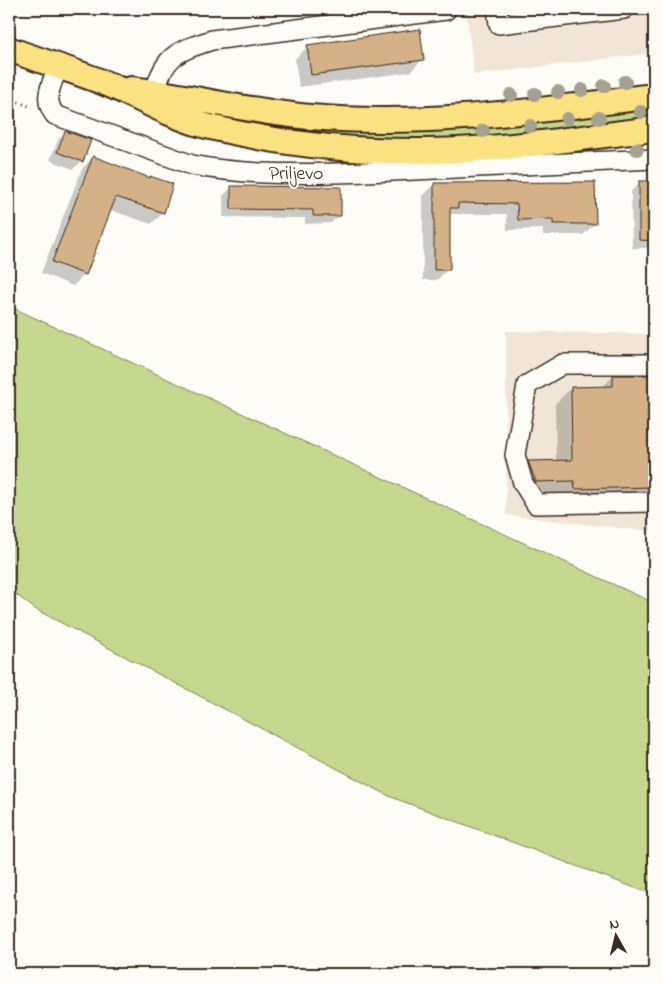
<svg xmlns="http://www.w3.org/2000/svg" width="663" height="983" font-family="'Indie Flower',sans-serif">
  <style>
    .built { fill: #f1e6d5 }
    .green { fill: #c4d88d; stroke: #808156 }
    .shadow { fill: #0003 }
    .building { fill: #d5b187; stroke: #3b2a1e }
    .lines { fill: none; stroke-linecap: round; stroke-linejoin: round }
    .minor-casing { stroke: #3b2a1e; stroke-width: 22 }
    .major-casing { stroke: #3b2a1e; stroke-width: 28 }
    .path { stroke: #3b2a1e; stroke-width: 3; stroke-dasharray: 1 4; stroke-linecap: butt }
    .minor { stroke: #fdfcf7; stroke-width: 19 }
    .major { stroke: #fbe180; stroke-width: 24 }
    .tree { fill: #a5a18f }
    .labels { text-anchor: middle; stroke-width: 4; stroke-linejoin: round; paint-order: stroke }
    .street-label { font-size: 20px; fill: #3b2a1e; stroke: #fdfcf7 }
  </style>
  <rect width="100%" height="100%" fill="#fdfcf7"/>
  <filter id="ink" filterUnits="userSpaceOnUse"><feTurbulence type="fractalNoise" baseFrequency=".02" numOctaves="2"/><feDisplacementMap in="SourceGraphic" scale="10" xChannelSelector="R" yChannelSelector="G"/><feConvolveMatrix kernelMatrix="1 2 1 2 8 2 1 2 1" color-interpolation-filters="sRGB"/></filter>
  <g filter="url(#ink)">
    <path class="built" d="M466 9H654V53L474 75Z
      M506 331 654 334V532L506 515Z"/>
    <path class="green" d="M654 106V120C535 132 416 150 296 134 260 130 224 118 189 110L252 121Z
      M9 306 654 603V895L391 797 35 609 9 589Z"/>
    <path class="shadow" d="M498 9H540L498 14Z
      M308 46 423 59 410 72 299 87 295 59Z
      M66 132 82 161 73 169 50 160 58 140Z
      M93 157 149 179 172 184 163 213 151 224 110 210 85 274 73 286 41 273 82 169Z
      M594 183V224L583 235H543V229L507 230V214H450L448 269 437 280H423V196L434 185Z
      M640 183H654V240L646 248H632L631 191Z
      M231 188 340 215 331 223 305 224V218L223 217V196Z
      M613 376H654V502L559 497 519 498 513 478 529 462 556 461 555 404 571 388H602Z"/>
    <path class="building" d="M420 29 424 60 311 75 307 45Z
      M65 131 91 140 83 162 57 152Z
      M93 156 150 178V176L173 184 164 213 116 197 86 275 52 262Z
      M639 181H654V241L639 240Z
      M595 182 596 224H553V219L518 220 517 204 458 203V208H450V270H434V183Z
      M231 186 341 187V216H313V210L231 209Z
      M613 375H654V487L575 489 574 481 536 482 528 461 572 460 571 387 613 386Z"/>
    <g class="lines">
      <g class="minor-casing">
        <path id="minor" d="M497 9 499 24 624 9
          M58 67C52 84 42 99 55 115L192 165C256 178 328 173 393 171 480 167 567 163 654 159
          M155 92C164 55 178 51 212 40L446 10
          M654 364H563L527 385 515 455 523 483 536 504 654 502"/>
      </g>
      <g class="major-casing">
        <path id="major" d="M9 49C43 62 79 72 112 86 144 100 172 117 206 126 279 144 353 152 428 151 503 150 579 138 654 129
          M131 89C191 96 250 112 311 117 425 127 541 110 654 96"/>
      </g>
      <path class="path" d="M9 98 31 107"/>
      <use href="#minor" class="minor"/>
      <use href="#major" class="major"/>
    </g>
    <g class="tree">
      <circle cx="625" cy="82" r="7"/>
      <circle cx="604" cy="86" r="7"/>
      <circle cx="582" cy="90" r="7"/>
      <circle cx="558" cy="92" r="7"/>
      <circle cx="535" cy="94" r="7"/>
      <circle cx="511" cy="95" r="7"/>
      <circle cx="641" cy="112" r="7"/>
      <circle cx="599" cy="118" r="7"/>
      <circle cx="567" cy="119" r="7"/>
      <circle cx="530" cy="126" r="7"/>
      <circle cx="483" cy="131" r="7"/>
      <circle cx="637" cy="149" r="7"/>
    </g>
  </g>
  <g class="labels">
    <g class="street-label">
      <text x="296" y="179">Priljevo</text>
    </g>
  </g>
  <rect width="663" height="983" fill="none" stroke="#fdfcf7" stroke-width="30"/>
  <rect x="15" y="15" width="633" height="953" fill="none" stroke="#3b2a1e" stroke-width="2" filter="url(#ink)"/>
  <g transform="translate(616 936) rotate(352)" stroke="#fdfcf7" stroke-width="4" paint-order="stroke">
  <path d="M0-4L9 19L0 12L-9 19Z" fill="#3b2a1e"/>
  <text y="-8" font-size="14" font-weight="bold" text-anchor="middle" fill="#3b2a1e">N</text>
  </g>
</svg>
